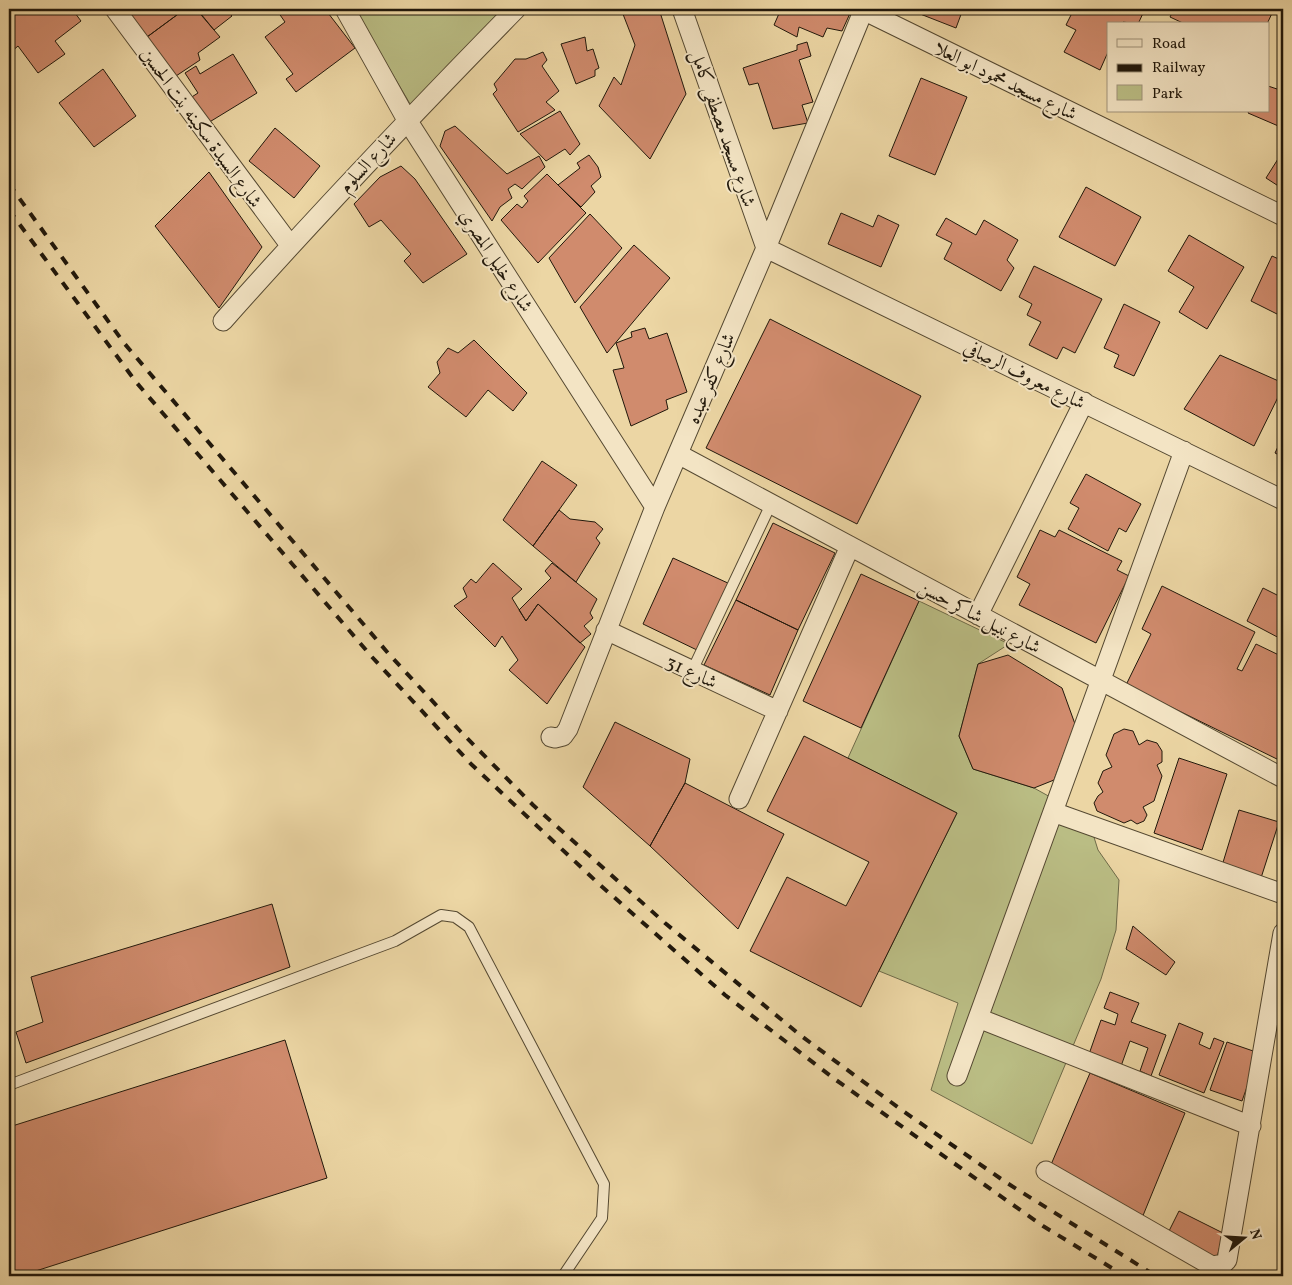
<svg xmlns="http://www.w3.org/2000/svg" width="1292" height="1285" font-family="Vollkorn,Amiri,serif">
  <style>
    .green { fill: #babd84; stroke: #6e6a48 }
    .building { fill: #d08b6d; stroke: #21180b }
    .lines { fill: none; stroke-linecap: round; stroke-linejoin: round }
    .service-casing { stroke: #544831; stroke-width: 12 }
    .minor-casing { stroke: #544831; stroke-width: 21 }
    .service { stroke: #f3e4c4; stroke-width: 10 }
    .minor { stroke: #f3e4c4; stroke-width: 19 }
    .rail { stroke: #21180b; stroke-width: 4; stroke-dasharray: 9 9; stroke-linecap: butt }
    .labels { text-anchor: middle; stroke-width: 4; stroke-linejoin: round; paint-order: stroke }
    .street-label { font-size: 19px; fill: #21180b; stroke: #f3e4c4 }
  </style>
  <rect width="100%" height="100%" fill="#ecd6a4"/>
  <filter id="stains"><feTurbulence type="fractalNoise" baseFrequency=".004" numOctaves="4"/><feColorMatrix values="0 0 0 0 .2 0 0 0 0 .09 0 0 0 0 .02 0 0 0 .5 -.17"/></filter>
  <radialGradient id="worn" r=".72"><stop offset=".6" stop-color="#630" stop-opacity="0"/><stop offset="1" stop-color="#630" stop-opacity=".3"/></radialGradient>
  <path class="green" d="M354 9H529L419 119Z
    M919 601 1009 644 978 664 959 736 973 769 1034 788 1088 818 1098 850 1119 880 1116 930 1101 979 1032 1144 931 1090 958 1003 879 971 957 813 848 758Z"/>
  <path class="building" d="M12 9H72L81 21 55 41 65 54 38 73 18 46 11 52 9 49V11Z
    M126 9H185L147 37Z
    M185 9H196L220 37 198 53 200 60 173 78 147 37Z
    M197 9H226L232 16 214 30Z
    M283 9H290L292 12 297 9H325L355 48 296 92 286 79 293 74 265 37 285 22 278 12Z
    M621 9H659L686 94 650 159 599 106 614 77 621 85 635 45Z
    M781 9H852L842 31 827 28 823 37 799 27 797 37 774 25Z
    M911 9H963L956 28 910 10Z
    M1074 9H1099L1104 11 1105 9H1145L1138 24 1123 22 1122 24H1108V52L1100 70 1064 52 1076 30 1066 25Z
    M1174 9H1274L1267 24H1185L1170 17Z
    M585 37 587 51 593 49 599 68 595 70V76L576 84 561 44Z
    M807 42 811 56 799 60 813 102 802 105 808 123 773 129 758 83 749 85 743 68 797 50V45Z
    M543 52 547 60 542 66 559 91 546 102 555 110 518 132 493 94 497 90 494 84 515 59H526Z
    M233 54 257 93 203 126 187 100 198 93 185 73 196 66 200 74Z
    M103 69 136 116 94 147 59 103Z
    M921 78 967 97 935 175 889 156Z
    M1268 86 1283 91V128L1248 113 1249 111H1268Z
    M560 111 580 144 570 155 565 149 546 161 520 134Z
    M455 126 507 174 539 156 545 167 522 189 515 184 508 189 512 198 500 207 492 221 440 146 445 131Z
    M275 128 320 166 294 198 249 161Z
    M1283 151V189L1266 178Z
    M589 155 598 167 601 177 591 186 595 192 581 207 558 185 580 168 577 163Z
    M401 166 415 179 467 254 423 283 404 261 411 254 381 220 369 227 354 204 380 177Z
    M209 172 262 247 219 308 155 226Z
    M547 174 586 213 538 263 501 220 517 204 522 208 528 201 524 196Z
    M1086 187 1141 217 1115 266 1059 237Z
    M841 213 873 227 878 215 899 225 881 267 828 244Z
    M590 214 622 248 575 303 549 258Z
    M946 218 976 235 984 220 1018 240 1007 260 1014 268 1001 291 944 259 952 243 936 235Z
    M1189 235 1244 267 1207 329 1179 312 1194 287 1168 271Z
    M634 245 670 278 607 353 580 307Z
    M1272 256 1283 261V317L1251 301Z
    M1034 266 1102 299 1075 353 1063 347 1057 359 1029 345 1041 322 1027 315 1032 304 1019 297Z
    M1124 304 1160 322 1134 376 1114 367 1119 355 1104 348Z
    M770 319 921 396 857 524 706 448Z
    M645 328 649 339 667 333 687 392 666 400 668 409 631 426 613 370 624 368 616 343 632 337 631 332Z
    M474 340 527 393 513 411 488 390 466 417 428 387 440 373 437 362 448 348 458 353Z
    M1220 355 1283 383V387L1254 446 1184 409Z
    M1283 436V457L1275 453Z
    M542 461 577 485 533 546 503 520Z
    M1086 474 1141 504 1126 532 1119 528 1108 551 1068 529 1079 508 1070 503Z
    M559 510 570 519 595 522 603 529 596 538 600 543 576 582 533 546Z
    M773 523 835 553 798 630 736 600Z
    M1040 530 1055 537 1059 530 1122 561 1117 570 1129 576 1096 643 1019 605 1030 584 1017 577Z
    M673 558 730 584 699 651 643 624Z
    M493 563 522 589 512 598 526 621 538 604 585 647 547 704 509 670 518 660 502 636 495 647 454 606 467 597 463 588 471 579 476 583Z
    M552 563 597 599 590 613 593 618 584 626 591 634 580 643 538 604 526 621 519 610 551 578 545 571Z
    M861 574 919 601 861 728 803 701Z
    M1162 586 1255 632 1237 669 1242 671 1256 644 1283 657V762L1126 685 1151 634 1142 629Z
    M1263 588 1283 598V640L1247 621Z
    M736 600 798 630 770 695 704 665Z
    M1008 655 1062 688 1075 724 1054 780 1034 788 973 769 959 736 978 664Z
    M615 722 690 759 685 783 650 846 583 787Z
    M1124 729 1133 731 1139 745 1147 740 1157 743 1162 751V762L1157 765 1162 776 1154 801 1143 807 1147 815 1144 821 1137 824 1131 820 1124 823 1097 811 1094 803 1098 796 1103 792 1098 783 1103 771 1112 767 1106 755 1114 734Z
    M804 736 957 813 861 1007 750 951 787 877 846 906 869 862 767 811Z
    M1179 758 1227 774 1202 850 1154 833Z
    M685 783 784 834 738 929 650 846Z
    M1239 810 1279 822 1260 881 1221 869Z
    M272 904 290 967 26 1063 16 1032 43 1022 31 977Z
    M1133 926 1175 962 1166 975 1126 949Z
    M1110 992 1139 1003 1131 1022 1166 1035 1151 1076 1140 1071 1148 1048 1130 1041 1120 1069 1088 1057 1101 1020 1115 1025 1118 1014 1104 1008Z
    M1179 1023 1203 1033 1199 1044 1210 1049 1214 1038 1224 1042 1204 1093 1159 1075Z
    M285 1040 327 1178 20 1276H9V1127Z
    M1227 1042 1259 1053 1242 1101 1210 1090Z
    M1090 1073 1185 1113 1142 1218 1050 1167Z
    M1179 1211 1223 1233 1216 1262 1166 1237Z"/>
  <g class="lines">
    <g class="service-casing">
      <path id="service" d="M692 671 771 504
        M9 1085 395 941 441 915 455 917 469 927 604 1184 602 1218 563 1276"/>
    </g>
    <g class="minor-casing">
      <path id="minor" d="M115 9 290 245
        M345 9 407 120 655 507
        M682 9 766 248
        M863 10 1283 216
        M766 248 1283 500
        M223 321C318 214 416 111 516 9
        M678 454 1283 778
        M978 615 1084 402
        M606 630 778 711
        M551 737 555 738 563 736 568 729 655 507 766 248 864 9
        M739 799 850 546
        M1053 812 1283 894
        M978 1018 1251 1126
        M957 1076 1184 451
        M1046 1171 1212 1266 1223 1264 1227 1260 1283 933"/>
    </g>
    <use href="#service" class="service"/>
    <use href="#minor" class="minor"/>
    <path class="rail" d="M9 184 124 343 388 653 461 732 533 805 665 923 800 1035 903 1111 1007 1183 1156 1276
      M9 210 136 382 372 657 471 764 599 884 725 995 836 1080 1043 1226 1125 1276"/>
  </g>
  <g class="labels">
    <g class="street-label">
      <text transform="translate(1006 80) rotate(26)" y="7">شارع مسجد محمود ابو العلا</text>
      <text transform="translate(202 127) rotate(54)" y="7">شارع السيدة سكينه بنت الحسين</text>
      <text transform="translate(724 128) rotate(71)" y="7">شارع مسجد مصطفى كامل</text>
      <text transform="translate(367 162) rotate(-47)" y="7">شارع السلوم</text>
      <text transform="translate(497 260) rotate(57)" y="7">شارع خليل المصري</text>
      <text transform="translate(1025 374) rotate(26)" y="7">شارع معروف الرصافي</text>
      <text transform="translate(710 378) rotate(-67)" y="7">شارع كفر عبده</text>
      <text transform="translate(980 616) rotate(28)" y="7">شارع نبيل شاكر حسن</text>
      <text transform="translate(692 671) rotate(25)" y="7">شارع 31</text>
    </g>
  </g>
  <rect width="1292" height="1285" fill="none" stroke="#ecd6a4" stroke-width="30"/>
  <rect x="10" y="10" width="1272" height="1265" fill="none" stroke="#21180b" stroke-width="2.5"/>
  <rect x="15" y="15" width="1262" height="1255" fill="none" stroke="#21180b"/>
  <rect x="1107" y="22" width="162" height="90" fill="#f3e4c4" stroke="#9f927a"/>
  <rect x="1117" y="39" width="25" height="8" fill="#f3e4c4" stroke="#9f927a"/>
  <text x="1152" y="48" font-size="15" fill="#21180b">Road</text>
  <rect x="1117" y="64" width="25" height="8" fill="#21180b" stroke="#9f927a"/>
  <text x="1152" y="72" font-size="15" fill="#21180b">Railway</text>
  <rect x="1117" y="85" width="25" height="15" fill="#babd84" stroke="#9f927a"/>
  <text x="1152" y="98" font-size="15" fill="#21180b">Park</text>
  <g transform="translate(1244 1238) rotate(72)" stroke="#f3e4c4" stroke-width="4" paint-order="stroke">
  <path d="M0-4L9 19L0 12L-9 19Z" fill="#21180b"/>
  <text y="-8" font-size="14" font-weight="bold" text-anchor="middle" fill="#21180b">N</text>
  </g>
  <rect width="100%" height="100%" filter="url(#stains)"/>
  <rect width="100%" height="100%" fill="url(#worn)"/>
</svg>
